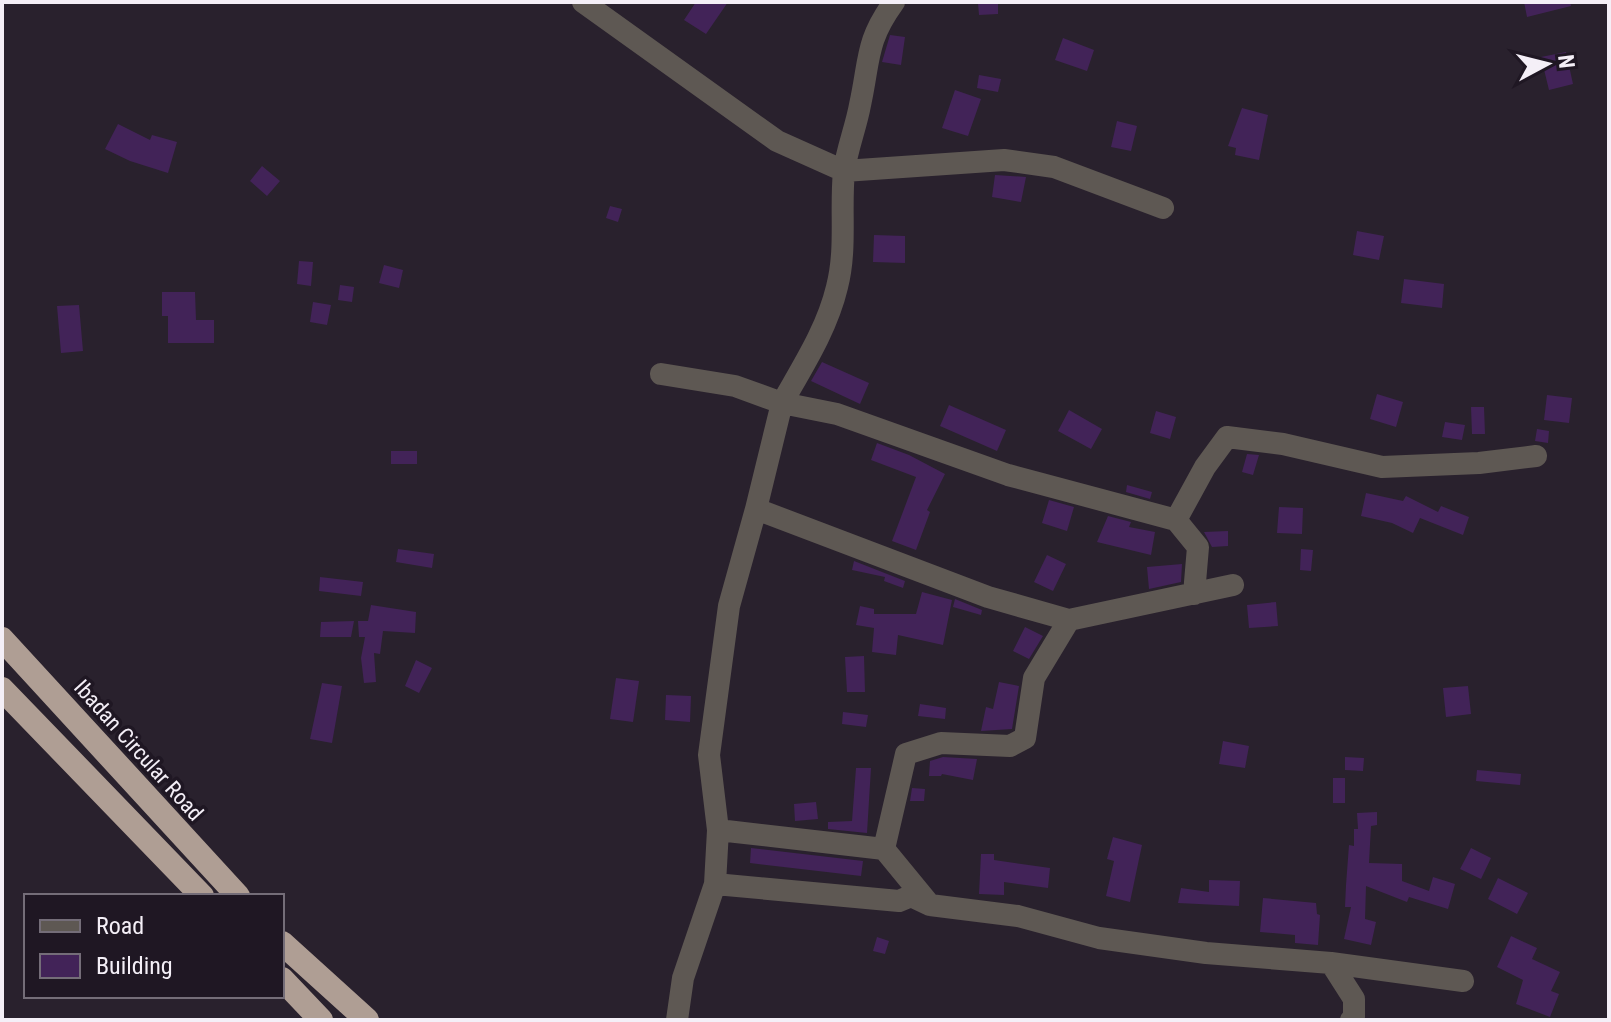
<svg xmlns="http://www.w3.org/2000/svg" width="1611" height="1022" font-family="'Roboto Condensed',sans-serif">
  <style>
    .building { fill: #422358 }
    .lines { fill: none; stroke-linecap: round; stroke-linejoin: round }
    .minor { stroke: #5e5853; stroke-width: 22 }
    .highway { stroke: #af9e94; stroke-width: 24 }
    .labels { text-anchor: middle; stroke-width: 7; stroke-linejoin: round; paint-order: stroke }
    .street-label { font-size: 22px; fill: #f4eff7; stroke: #1f1723 }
  </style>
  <rect width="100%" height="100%" fill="#29212d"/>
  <path class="building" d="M696 2H728L706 34 684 20Z
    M998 2V14L979 15 978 3Z
    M1524 2H1570L1571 6 1527 17Z
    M890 35 905 37 901 65 882 62Z
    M1063 38 1094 50 1087 71 1055 60Z
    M1566 52 1573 84 1549 90 1541 57Z
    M979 75 1001 79 998 92 977 88Z
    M955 90 981 99 968 136 942 128Z
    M1242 108 1268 115 1259 160 1235 155 1236 148 1228 146Z
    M1117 121 1137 126 1131 151 1111 147Z
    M118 124 150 140 152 135 177 142 168 173 130 161 105 149Z
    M262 166 280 181 267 196 250 181Z
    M995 175 1026 177 1021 202 992 197Z
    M610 206 622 209 618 222 606 218Z
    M1357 231 1384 236 1379 260 1353 255Z
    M874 235 905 236V263L873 262Z
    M299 261 313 262 311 286 297 284Z
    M384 265 403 270 399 288 379 283Z
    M1404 279 1444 284 1442 308 1401 303Z
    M340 285 354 287 352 302 338 300Z
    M162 292H195L196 320H214V343H168V316H162Z
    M313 302 331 305 327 325 310 322Z
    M79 305 83 351 61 353 57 306Z
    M822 362 869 383 860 404 811 381Z
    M1377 394 1403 402 1396 427 1370 419Z
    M1547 395 1572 398 1569 423 1544 420Z
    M949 405 1006 430 997 451 940 426Z
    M1471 407H1484L1485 434H1472Z
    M1069 410 1102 429 1091 449 1058 431Z
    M1156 411 1176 417 1170 439 1150 433Z
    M1445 422 1465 425 1462 440 1442 437Z
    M1537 429 1549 431 1548 443 1535 441Z
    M877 443 909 455 945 474 927 510 930 512 916 550 892 541 916 477 871 460Z
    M391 451H417V464H391Z
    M1247 454 1259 455 1253 475 1242 472Z
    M1127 485 1152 492 1150 499 1126 492Z
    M1366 493 1403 501 1406 496 1438 512 1441 506 1469 517 1463 535 1420 518 1413 533 1392 523 1361 516Z
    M1049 500 1074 507 1067 531 1042 523Z
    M1279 507 1303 508 1302 534 1277 533Z
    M1108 516 1131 522 1129 527 1155 532 1151 555 1097 542Z
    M1228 531V546L1212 547 1204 532Z
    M398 549 434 554 432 568 396 562Z
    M1301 549 1313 550 1311 571 1300 570Z
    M1047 555 1066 564 1053 591 1034 582Z
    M854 561 905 581 903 588 884 581 885 577 852 570Z
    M1182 564 1181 582 1149 589 1147 567Z
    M320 577 363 582 361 596 319 591Z
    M922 592 952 600 943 645 898 635 896 655 872 652 874 628 856 625 860 606 874 609V614H916Z
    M955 599 982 610 981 615 953 607Z
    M1276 602 1278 626 1249 628 1247 605Z
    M371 605 416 612 415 633 383 631 380 654 374 653 376 682 364 683 361 658 365 637H359L358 621H368Z
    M354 621 351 637H320L321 622Z
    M1025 627 1043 636 1029 659 1013 651Z
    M864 656 865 692H847L845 657Z
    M416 660 432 668 419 693 405 686Z
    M616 678 639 681 633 722 610 719Z
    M999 682 1019 686 1012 729 981 731 986 707 993 709Z
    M322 683 342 686 332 743 310 739Z
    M1468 686 1471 714 1446 717 1443 688Z
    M666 695 691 696 690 722 665 720Z
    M920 704 946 708 945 719 918 716Z
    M843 712 868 715 866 727 842 724Z
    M1223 741 1249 746 1245 768 1219 764Z
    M943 757 977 759 973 780 942 774 941 776H929L930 761Z
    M1345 757 1364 758 1363 771 1345 770Z
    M856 768H871L867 833 828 829V822L852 821Z
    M1477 770 1521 774 1520 785 1476 781Z
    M1333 778H1345V803H1333Z
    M912 788 925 789 924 801H910Z
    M816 802 818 819 795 821 794 804Z
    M1377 812V825L1371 826 1369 863 1402 864V881L1429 891 1433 877 1455 884 1448 909 1409 897 1407 902 1366 886 1365 919 1376 922 1371 945 1344 939 1351 907H1345L1346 885 1349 845 1354 846V829H1358L1357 813Z
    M1113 837 1142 845 1130 902 1106 896 1114 861 1107 859Z
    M751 848 863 861 861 876 750 863Z
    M1471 848 1491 858 1481 879 1460 869Z
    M981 854H994V860L1050 868 1048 888 1004 882V895L979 894Z
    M1498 878 1528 893 1517 914 1488 899Z
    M1209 880 1240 881 1239 906 1178 903 1181 888 1209 892Z
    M1263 898 1316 903 1317 914 1320 915 1318 945 1295 943V935L1260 932Z
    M1511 936 1537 948 1532 959 1560 972 1551 991 1559 994 1550 1017 1516 1004 1523 980 1497 967Z
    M877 937 889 941 885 954 873 951Z"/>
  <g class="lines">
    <path class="minor" d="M583 2 777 141 844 171 1004 160 1054 167 1163 208
      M661 374 735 386 782 403C803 366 827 329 837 287 847 248 840 210 844 171 847 149 856 127 860 105 870 60 865 42 894 2
      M756 509 782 403 837 414 1008 475 1176 520 1198 547 1194 594
      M1176 520 1205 467 1227 437 1283 444 1382 467 1479 463 1536 456
      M718 830 884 849 930 905 1018 916 1099 938 1206 953 1331 963 1463 981
      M884 849 906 754 941 743 1010 746 1025 738 1034 678 1069 620
      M715 884 899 901 911 896 930 905
      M1331 963 1354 999V1017L1351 1020
      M677 1020 683 978 715 884 718 830 709 755 729 606 756 509 988 597 1069 620 1233 585"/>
    <path class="highway" d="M2 639 238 896
      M2 689 202 896
      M282 943 367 1020
      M282 979 321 1020"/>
  </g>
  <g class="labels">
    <g class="street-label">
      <text transform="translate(139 750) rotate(48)" y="8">Ibadan Circular Road</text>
    </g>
  </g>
  <rect width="1611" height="1022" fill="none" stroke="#f4eff7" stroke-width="8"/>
  <rect x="24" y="894" width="260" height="104" fill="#1f1723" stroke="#746d78" stroke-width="2"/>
  <rect x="40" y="920" width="40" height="12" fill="#5e5853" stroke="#746d78" stroke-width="2"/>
  <text x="96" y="934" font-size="24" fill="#f4eff7">Road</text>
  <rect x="40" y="954" width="40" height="24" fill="#422358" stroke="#746d78" stroke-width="2"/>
  <text x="96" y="974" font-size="24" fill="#f4eff7">Building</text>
  <g transform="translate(1547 64) rotate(83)" stroke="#1f1723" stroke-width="6" paint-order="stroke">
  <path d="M0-6L14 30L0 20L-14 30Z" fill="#f4eff7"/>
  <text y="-12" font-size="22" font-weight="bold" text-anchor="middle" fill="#f4eff7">N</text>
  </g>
</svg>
